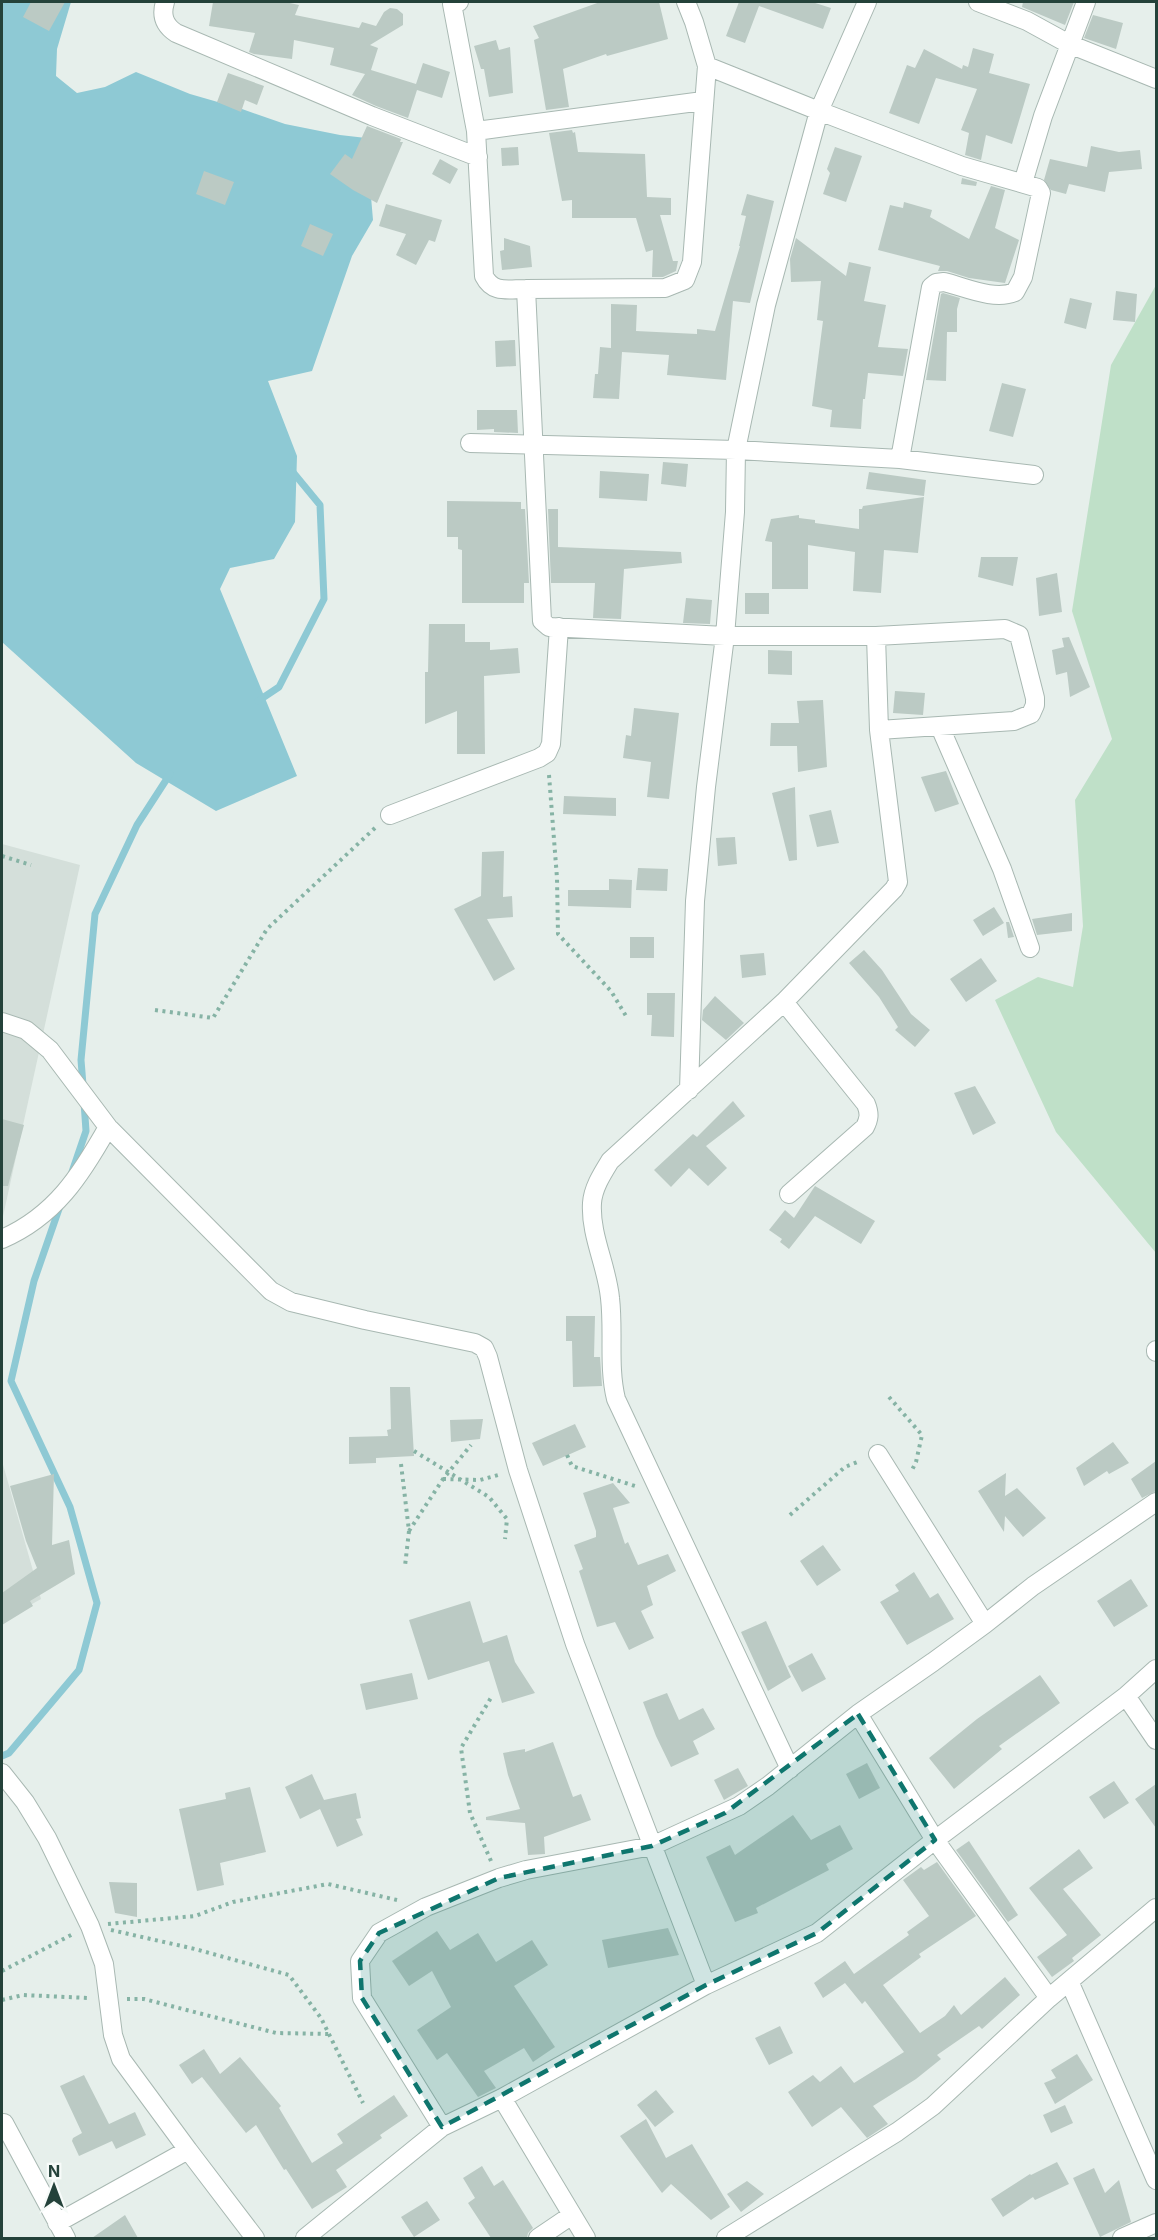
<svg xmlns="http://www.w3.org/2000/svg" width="1158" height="2240" font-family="Inter,sans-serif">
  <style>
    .built { fill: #d4dfda }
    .green { fill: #bfe0c8 }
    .water { fill: #8ec9d4 }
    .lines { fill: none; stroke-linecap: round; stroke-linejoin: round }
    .stream { stroke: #8ec9d4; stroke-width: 7 }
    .building { fill: #bbcac4 }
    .minor-casing { stroke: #a8b8b2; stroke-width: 20 }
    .path { stroke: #86b3a5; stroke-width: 4; stroke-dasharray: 3 4.5; stroke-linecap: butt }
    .minor { stroke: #fff; stroke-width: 18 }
    .marked { fill: #0f766e; fill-opacity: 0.2; stroke: #0f766e; stroke-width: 4.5; stroke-dasharray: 12 8; stroke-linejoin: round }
  </style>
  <rect width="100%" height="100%" fill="#e6efeb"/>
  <path class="built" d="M2 844 80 865 2 1221Z
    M2 1461 41 1599 2 1621Z"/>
  <path class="green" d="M1156 285V1253L1056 1132 995 1000 1038 977 1073 987 1083 926 1075 800 1112 739 1072 611 1111 365Z"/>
  <path class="water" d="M2 2H71L57 49 56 76 77 93 105 87 136 72 190 94 242 109 285 124 340 135 366 138 373 220 352 256 312 371 268 381 297 456 295 522 274 559 230 568 220 589 297 776 216 811 136 763 2 642Z"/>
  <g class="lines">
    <path class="stream" d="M258 701 279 687 324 599 320 505 292 471
      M83 1085 81 1060 95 914 137 825 170 774
      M72 1172 86 1131 84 1102
      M2 1756 9 1753 79 1670 97 1603 70 1507 11 1381 34 1281 60 1206"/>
  </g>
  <path class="building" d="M31 2H65L49 31 23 17Z
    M213 2H285L299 5 295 15 359 28 362 22 376 26 384 12 390 8 397 9 403 14V25L370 45 378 48 371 70 416 84 423 63 450 72 442 98 417 90 408 118 376 106 352 95 365 74 330 65 334 48 294 40 292 59 254 54 249 52 255 33 209 26Z
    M600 2H659L668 39 607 56 606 54 563 69 569 107 546 110 534 40 539 38 533 26Z
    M739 2H812L831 8 823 29 759 6 745 43 726 36Z
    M1023 2 1049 3 1074 2 1065 25 1022 7Z
    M1093 15 1123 23 1116 49 1084 38Z
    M496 40 499 50 510 47 513 93 489 97 484 69H481L474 46Z
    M973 48 994 54 989 73 1030 84 1012 144 986 135 981 160 965 155 969 133 961 130 977 89 936 78 919 124 889 113 907 65 915 68 924 49 962 69 963 65 968 67Z
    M228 73 264 86 257 105 245 100 241 112 217 102Z
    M367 126 401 139 400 142H403L377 203 353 190 330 174 345 154 352 159Z
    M572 130 573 133 575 132 578 152 645 154 647 197 671 198V215H660L673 261H678L676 271 663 277H652L653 250 646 252 636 218H572V200L562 201 549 133Z
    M1091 146 1119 152 1140 150 1142 169 1109 172 1105 192 1069 184 1066 194 1051 190 1044 180 1050 159 1087 167Z
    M518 147 519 165 502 166 501 148Z
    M835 147 862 156 846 202 823 194 830 173 827 169Z
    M440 159 458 169 450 184 432 174Z
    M204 171 234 182 225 205 196 194Z
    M962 178 977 182 976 186 961 184Z
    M991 186 1005 190 995 228 1019 240 1005 283 969 278 947 271H938L940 266 878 250 890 205 903 208 904 202 932 210 930 217 969 239Z
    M747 194 774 201 750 303 733 301 726 380 667 375 669 355 622 352 619 399 593 398 595 374H598L600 347 611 348V304L637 305 636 331 697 334V329L715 331 740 246H739L746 216 741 215Z
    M386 204 442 220 435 242 429 240 416 265 396 255 406 234 379 226Z
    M310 224 333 234 323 256 301 246Z
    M504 238 530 246 532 267 502 270 500 251 504 250Z
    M796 238 846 276 849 262 871 267 864 301 886 305 878 347 908 349 903 376 868 373 865 399H863L861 429 830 427 832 410 812 406 823 321 817 320 821 281 791 282 790 259Z
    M1116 291 1137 294 1135 322 1113 320Z
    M943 293 960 298 957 309V332H947L946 381 926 380 941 294Z
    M1070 298 1092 303 1086 329 1064 323Z
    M515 340 516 366 496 367 495 341Z
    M1002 383 1026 389 1013 437 989 431Z
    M477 410H517L518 433 494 432V429L477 430Z
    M663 462 688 464 686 487 661 484Z
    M600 471 649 474 647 501 599 498Z
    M869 472 926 480 924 496 866 489Z
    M924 497 918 553 884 550 881 593 853 591 855 552 808 545V589H772V542L765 541 771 519 799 515V518L815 520V523L859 529V509H862L863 506Z
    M447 501 521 502V509H525L529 583H524V603H462V550L458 549V537H447Z
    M548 509H558V547L681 552 682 563 624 569 621 619 593 618 595 583H551Z
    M981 557H1018L1013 586 978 577Z
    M1057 573 1062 612 1039 616 1036 578Z
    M745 593H769V614H745Z
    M686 598 712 600 710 624 683 623Z
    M429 624H465V642H490V650L518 648 520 673 484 676 485 754H457V711L425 724V672H428Z
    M1069 637 1090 687 1070 697 1067 672 1056 675 1052 650 1064 647 1062 638Z
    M768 650 792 651V675L768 674Z
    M895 691 925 693 923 715 893 713Z
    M823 700 827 767 798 772 797 746H770L771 723H799L797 701Z
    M634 708 679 713 669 799 647 797 651 762 623 758 626 735 631 736Z
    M946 771 959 804 935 812 921 777Z
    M795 787 797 860 789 861 772 793Z
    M564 796 616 798V816L563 814Z
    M831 810 839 843 817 847 809 815Z
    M735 837 737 864 718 866 716 838Z
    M504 851 503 897 512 896 513 917 487 919 515 969 494 981 454 909 481 896 482 852Z
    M638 868 668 869 667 891 636 890Z
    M609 879 632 880 631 908 568 906V890H609Z
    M994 907 1004 923 983 936 973 920Z
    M1072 913V931L1037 935 1032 919Z
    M1006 922H1009L1014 937 1008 938Z
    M630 937H654V958H630Z
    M864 950 882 970 911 1014 930 1030 915 1047 895 1030 898 1027 879 997 849 963Z
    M764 953 766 975 742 978 740 955Z
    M981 958 997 981 966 1002 950 979Z
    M647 993H675L674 1037 651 1036 652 1015H647Z
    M715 996 744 1023 726 1040 702 1020 703 1010Z
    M975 1086 996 1123 973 1135 954 1093Z
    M733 1101 745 1116 706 1146 727 1168 708 1186 689 1168 671 1187 654 1170 693 1134 697 1137Z
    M2 1119 24 1125 8 1186H2Z
    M815 1186 875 1221 861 1244 815 1216 789 1249 780 1242 782 1239 769 1230 785 1210 794 1218Z
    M566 1316H595L594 1357H600L602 1386 573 1387 572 1341H566Z
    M390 1387H410L414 1456 376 1458V1463L349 1464V1437L388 1436 387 1430 391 1429Z
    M483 1419 480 1439 451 1442 450 1420Z
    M575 1424 586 1447 543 1466 532 1443Z
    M1113 1442 1129 1463 1109 1474 1107 1471 1084 1486 1076 1468Z
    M1156 1461V1491L1142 1498 1131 1479Z
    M1006 1473 1005 1496 1017 1488 1046 1518 1023 1537 1005 1516 1004 1532 978 1491Z
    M54 1474 52 1545 69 1540 75 1574 30 1601 33 1606 2 1625V1593L37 1568 26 1541 10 1486Z
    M613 1483 630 1503 613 1508 625 1544 628 1542 638 1565 668 1554 676 1571 647 1586 653 1605 641 1611 654 1638 629 1650 615 1622 597 1627 579 1571 583 1569 574 1545 596 1537V1531L583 1493Z
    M823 1545 841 1570 817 1586 800 1561Z
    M914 1572 930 1598 938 1593 954 1619 907 1645 880 1602 899 1591 895 1585Z
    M1131 1579 1148 1606 1114 1627 1097 1601Z
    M470 1601 483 1643 507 1635 515 1662 535 1693 502 1703 489 1661 428 1680 409 1620Z
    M766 1621 791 1677 768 1691 741 1632Z
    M812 1653 826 1679 802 1692 788 1666Z
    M412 1673 418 1699 366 1710 360 1684Z
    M1040 1675 1060 1703 999 1746 1002 1749 954 1789 929 1758 977 1719Z
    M667 1693 679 1720 703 1708 715 1729 693 1741 699 1754 671 1767 656 1736 643 1702Z
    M553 1742 573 1797 581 1794 591 1820 544 1837 545 1854 528 1855 525 1823 486 1820V1817L520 1809 508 1775 503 1753 525 1749V1752Z
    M867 1763 880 1788 859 1799 846 1774Z
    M738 1768 748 1786 724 1800 714 1780Z
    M312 1774 324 1800 356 1793 361 1818 356 1819 363 1835 337 1847 320 1809 300 1819 285 1787Z
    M1114 1781 1129 1803 1104 1819 1089 1797Z
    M1156 1784V1828L1135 1799Z
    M250 1787 266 1852 220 1863 224 1885 197 1891 179 1809 226 1799 225 1793Z
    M793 1815 811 1840 840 1825 853 1849 826 1864 829 1870 756 1908 758 1913 735 1922 706 1857 730 1845 735 1855Z
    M969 1841 1018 1915 1008 1922 956 1850Z
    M1079 1849 1093 1868 1063 1889 1101 1935 1072 1958 1074 1961 1052 1977 1037 1957 1067 1935 1029 1888Z
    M937 1862 976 1916 919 1954 921 1957 883 1985 920 2033 945 2016 954 2005 961 2015 1005 1977 1020 1995 982 2029 979 2026 937 2055 941 2059 916 2079 873 2106 888 2124 867 2138 841 2107 812 2127 788 2092 813 2075 820 2082 841 2066 854 2083 904 2052 865 2001 862 2004 845 1983 823 1998 814 1983 845 1961 854 1974 909 1935 907 1932 929 1916 903 1880 921 1867 924 1870Z
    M109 1882 137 1883V1917L115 1913Z
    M668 1928 679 1955 608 1968 602 1940Z
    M437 1931 450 1950 478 1933 496 1962 532 1940 548 1965 514 1986 555 2047 533 2062 524 2048 484 2071 496 2088 478 2097 447 2053 437 2060 417 2030 451 2007 432 1971 409 1986 392 1961Z
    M780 2026 793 2053 769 2065 755 2038Z
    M204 2049 220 2074 240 2057 281 2106 279 2108 312 2163 343 2143 337 2134 394 2095 408 2116 380 2135 382 2138 336 2170 347 2187 312 2209 286 2169 284 2170 256 2125 246 2133 202 2077 192 2084 179 2065Z
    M1077 2054 1093 2080 1055 2104 1044 2083 1056 2078 1051 2070Z
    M84 2075 109 2124 135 2112 146 2135 116 2149 112 2141 79 2156 72 2141 73 2138 82 2133 60 2086Z
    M656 2090 674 2112 655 2127 637 2105Z
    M1065 2105 1073 2123 1051 2133 1043 2115Z
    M646 2119 666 2158 692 2144 730 2207 711 2220 671 2184 662 2193 620 2136Z
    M1057 2162 1069 2184 1035 2200 1033 2197 1003 2217 991 2199 1030 2174 1031 2175Z
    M482 2166 494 2186 503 2180 533 2228 528 2233 527 2238H491L468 2203 475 2198 463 2178Z
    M1094 2168 1105 2193 1119 2180 1131 2222 1100 2237 1073 2178Z
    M747 2181 764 2194 741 2212 727 2194Z
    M427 2201 440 2220 414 2237 401 2217Z
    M125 2215 138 2238H92Z"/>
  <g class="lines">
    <g class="minor-casing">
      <path id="minor" d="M165 2C161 15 164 25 176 33L372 116 478 157
        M459 2 452 4 476 131 484 276C493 294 508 289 526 289L542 621 549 627 725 636H876L1005 629 1019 635 1035 698V705L1031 714 1014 721 879 730
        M978 2 1027 21 1069 44 1156 79
        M476 131 703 101
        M1023 183 1043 116 1086 2
        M526 289 665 288 685 280 692 262 707 66 694 22 686 2
        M470 443 736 450 900 459 931 287 936 283 944 282C965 287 994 301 1015 292L1023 277 1041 193 1038 188 962 166 819 111 867 2
        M900 459 1034 475
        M940 727 1002 869 1030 948
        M390 815 539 758 547 753 551 744 559 627
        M784 1002 866 1104C870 1114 869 1119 865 1127L789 1194
        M2 1022 26 1030 50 1050 108 1127 271 1291 291 1302 365 1320 475 1343 484 1348 488 1357 518 1470 575 1644 706 1985
        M689 1090 695 901 706 787 725 636 735 512 736 450 766 305 819 111 707 66
        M2 1239C55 1216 81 1175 108 1127
        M1156 1350V1352
        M878 1454 985 1624
        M1126 1696 1156 1740
        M858 1714 935 1840 1049 1998
        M790 1769 616 1399C608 1366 614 1332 610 1298 607 1266 590 1235 592 1203 593 1188 602 1174 610 1161L784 1002 894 889 898 882 879 730 876 636
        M2 1773 25 1802 47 1838 90 1926 104 1964 113 2035 121 2059 188 2150
        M1069 1981 1156 2180
        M502 2098 586 2238
        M4 2123 66 2238
        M442 2127 362 1998 360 1961 379 1933 426 1907 499 1878 526 1870 652 1846 739 1806 768 1786 858 1714 933 1662 985 1624 1033 1586 1156 1502
        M57 2223 188 2150 255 2238
        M305 2238 442 2127 502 2098 706 1985 817 1933 935 1840 1126 1696 1156 1669
        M538 2238 572 2215
        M726 2238 897 2132 933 2106 1049 1998 1156 1908
        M1122 2238 1156 2223"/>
    </g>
    <path class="path" d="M549 775 557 878 558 934 611 991 626 1016
      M2 856 31 865
      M155 1010 213 1018 267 929 376 827
      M889 1397 922 1435 916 1462 911 1472
      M414 1451 489 1497 507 1519 505 1539
      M567 1455 572 1466 635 1486
      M401 1464 409 1531 405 1566
      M443 1479 480 1480 498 1475
      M790 1515 845 1467 860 1461
      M409 1531 443 1479 471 1445
      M491 1861 470 1813 461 1748 492 1696
      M108 1924 195 1916 233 1902 328 1884 397 1900
      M111 1930 195 1949 289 1975 321 2018 363 2103
      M2 1971 73 1934
      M127 1999H144L276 2033 329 2034
      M2 2000 23 1995 89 1998"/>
    <use href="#minor" class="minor"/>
  </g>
  <path class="marked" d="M858 1714 935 1840 817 1933 706 1985 442 2127 362 1998 360 1961 379 1933 499 1878 652 1846 725 1813Z"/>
  <rect width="1158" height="2240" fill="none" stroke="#24423a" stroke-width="6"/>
  <g transform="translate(54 2186)" stroke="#f7fbf9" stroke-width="4.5" paint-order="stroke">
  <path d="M0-4.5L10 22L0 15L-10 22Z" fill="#24423a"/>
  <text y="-9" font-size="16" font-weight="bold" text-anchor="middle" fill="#24423a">N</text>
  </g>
</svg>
